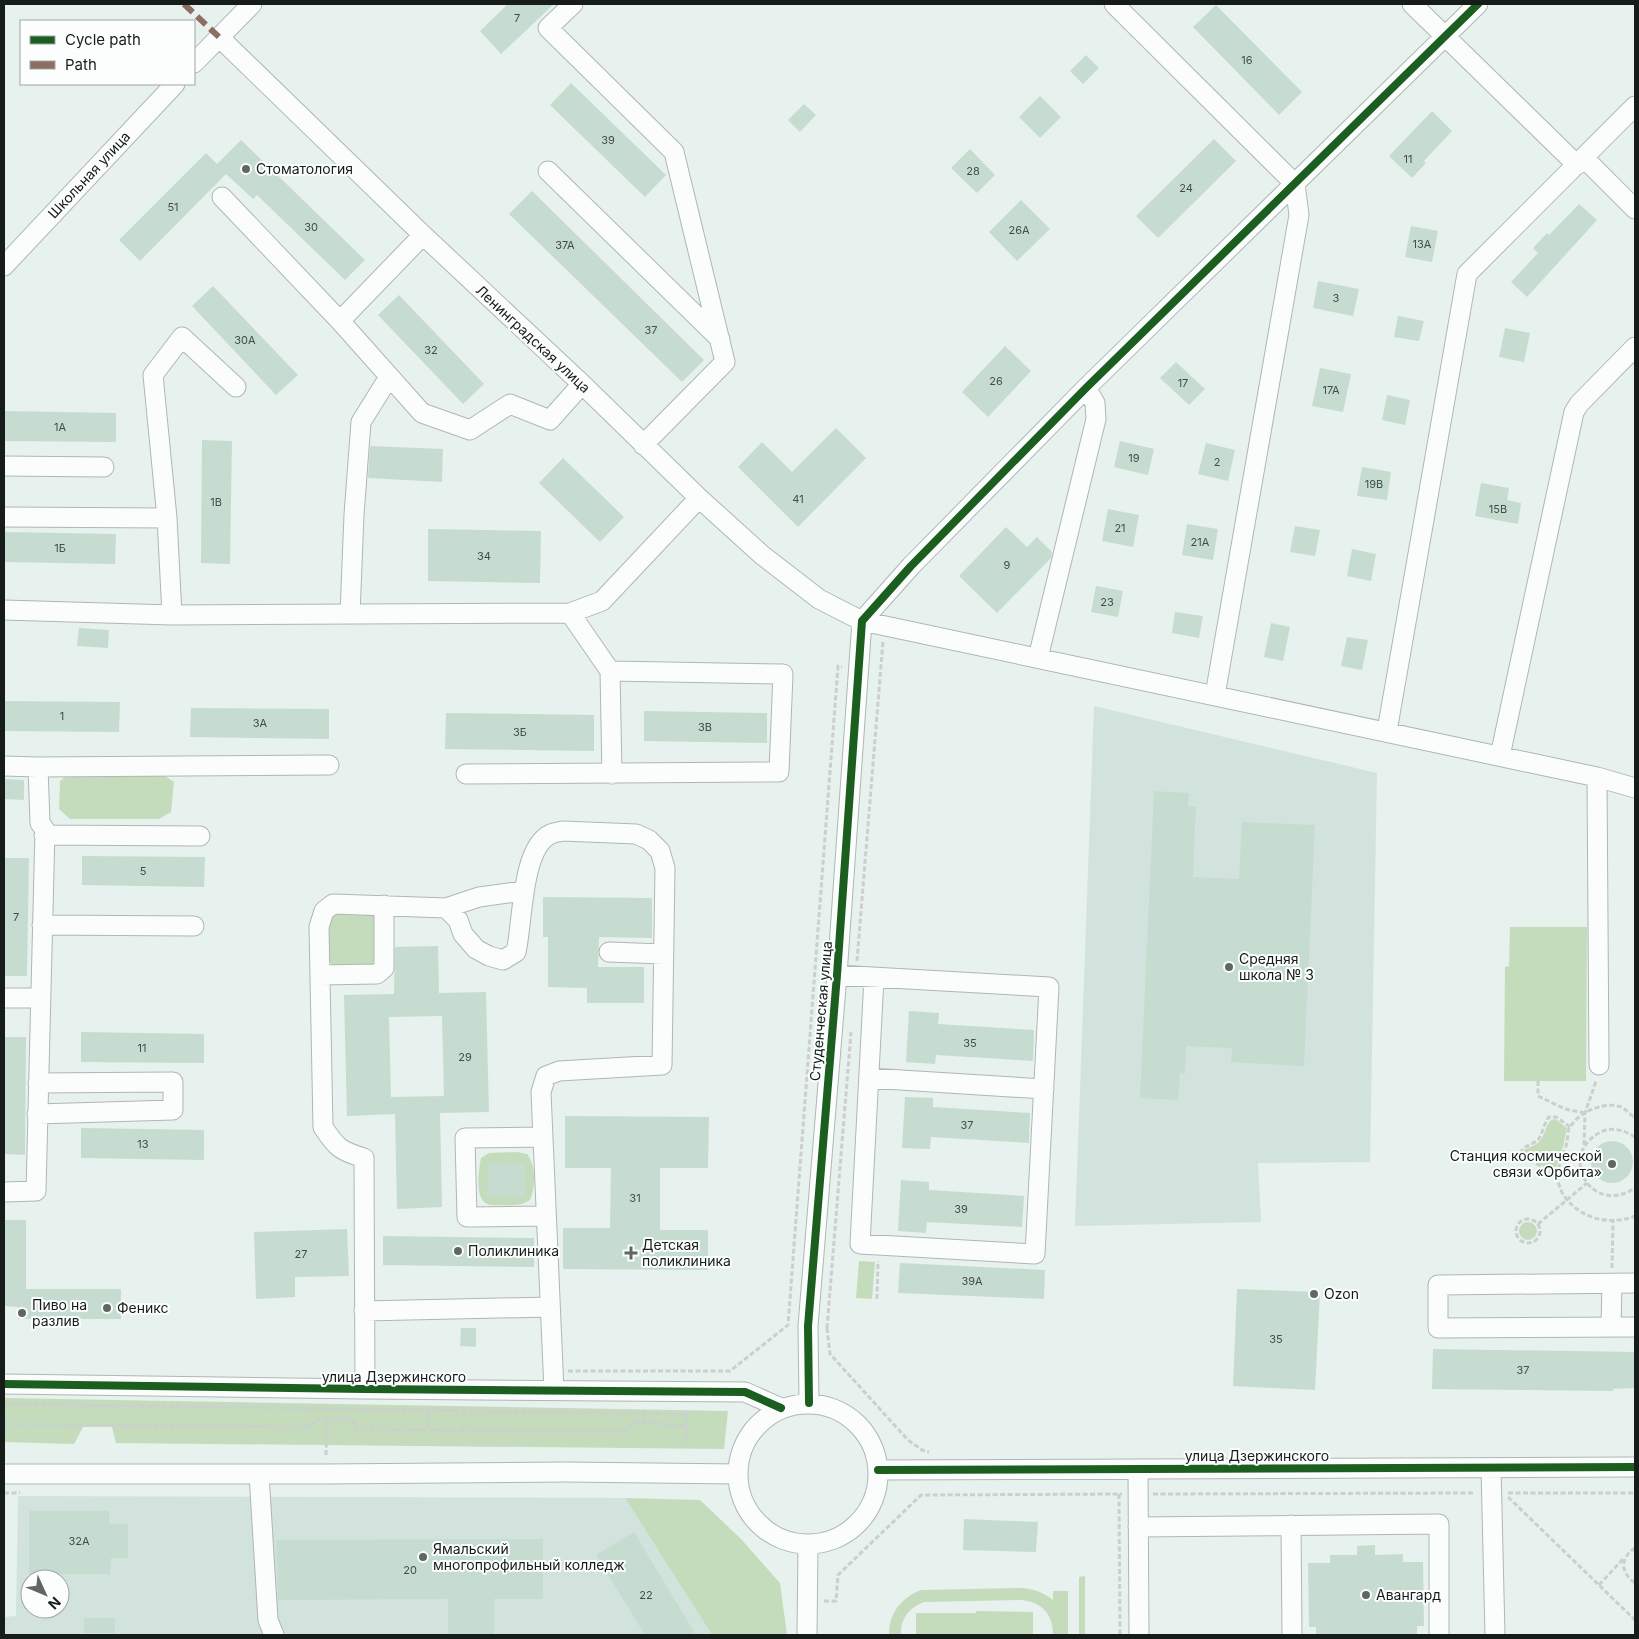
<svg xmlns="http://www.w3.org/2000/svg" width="1639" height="1639" font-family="Inter,sans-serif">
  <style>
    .built { fill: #d2e3de; fill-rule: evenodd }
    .green { fill: #c4dcbc }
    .building { fill: #c7dcd0; fill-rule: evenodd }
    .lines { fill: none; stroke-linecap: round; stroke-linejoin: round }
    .minor-casing { stroke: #afb7b4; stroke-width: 21 }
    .path { stroke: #cbcfce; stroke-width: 3; stroke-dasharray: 5 2.5; stroke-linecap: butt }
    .minor { stroke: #fbfdfc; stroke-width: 19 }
    .quiet { stroke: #8d6e63; stroke-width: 6; stroke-dasharray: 12 6; stroke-linecap: butt }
    .cycleway-casing { stroke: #fbfefd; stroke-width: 11 }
    .cycleway { stroke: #1b5e20; stroke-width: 8 }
    .poi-dot { fill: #5f6764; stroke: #fbfefd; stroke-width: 2 }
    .labels { text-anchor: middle; stroke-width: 4; stroke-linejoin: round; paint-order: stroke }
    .number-label { font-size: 11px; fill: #424c48 }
    .poi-label { font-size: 14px; fill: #161c1a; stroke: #fbfefd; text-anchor: start }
    .street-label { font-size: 14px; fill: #161c1a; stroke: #fbfefd }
  </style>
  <rect width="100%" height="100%" fill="#e7f1ee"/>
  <path class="built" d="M1094 706 1377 773 1370 1162 1258 1163 1261 1222 1075 1226Z
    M18 1496 625 1498 712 1635H4V1617L16 1616ZM30 1579H60V1609H30Z"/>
  <path class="green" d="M70 773 162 774 174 782 171 812 159 819H70L59 809 60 781Z
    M363 913 374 915 379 922 377 962C369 967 342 969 333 965 331 964 329 961 328 959L327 920 335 914Z
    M1510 927H1587L1586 1081H1504L1505 967 1509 966Z
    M1555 1119 1567 1128 1561 1156 1554 1172 1531 1159 1524 1153V1150C1528 1147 1535 1146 1539 1142 1545 1136 1545 1126 1551 1120Z
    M517 1152 527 1154C536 1165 536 1187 530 1200 523 1205 512 1206 503 1205 499 1205 491 1206 487 1204 474 1197 479 1170 481 1158L489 1153Z
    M1519 1231a9 9 0 1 1 18 0a9 9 0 1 1-18 0Z
    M859 1261 875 1262 872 1299 856 1298Z
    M4 1398 728 1411 724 1449 116 1443 112 1427H83L74 1444 4 1442Z
    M625 1498 700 1500 741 1539 780 1583 787 1635H712Z
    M1085 1576V1635H1079V1577Z
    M1022 1588C1034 1589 1043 1592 1053 1600V1591H1068V1635H1053C1053 1614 1042 1602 1021 1600L924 1602C909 1608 900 1619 901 1635H889C889 1613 901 1598 921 1590Z
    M976 1611 1033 1612V1635H916V1613H976Z"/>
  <path class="building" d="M508 4H554L501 54 480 31Z
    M1216 5 1302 92 1279 115 1193 27Z
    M1086 55 1099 68 1083 84 1070 71Z
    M571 83 666 175 645 197 550 105Z
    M1040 96 1061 117 1040 138 1019 117Z
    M804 104 816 115 800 132 788 120Z
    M1432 111 1452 131 1424 161 1426 163 1412 178 1389 156Z
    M1214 139 1236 161 1158 238 1136 216Z
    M241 140 365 260 345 280 257 195 253 199 226 174 140 261 119 240 206 153 217 164Z
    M970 149 995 175 977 193 951 168Z
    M532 191 704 360 682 382 509 214Z
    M1021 200 1050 229 1017 261 989 232Z
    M1579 204 1597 220 1527 297 1511 282 1538 253 1533 248 1547 233 1549 235Z
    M1411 226 1438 231 1432 262 1405 257Z
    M1318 281 1359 289 1353 316 1313 308Z
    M213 286 298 375 276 395 192 306Z
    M399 295 484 384 463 404 378 315Z
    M1398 316 1424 321 1419 341 1394 337Z
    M1505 328 1530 333 1524 362 1499 357Z
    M1005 346 1031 371 988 417 962 392Z
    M1176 362 1205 389 1189 405 1160 378Z
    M1320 368 1351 374 1343 412 1312 406Z
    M1387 395 1410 400 1405 425 1382 420Z
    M4 411 116 413V442L4 441Z
    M836 428 866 458 798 527 738 467 762 442 792 472Z
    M202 440 232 441 230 564 201 563Z
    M1120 441 1154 449 1148 475 1114 467Z
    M1206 443 1235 450 1228 481 1198 474Z
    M370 446 443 449 442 482 368 478Z
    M563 458 624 517 600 542 539 483Z
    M1362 467 1391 472 1387 500 1357 496Z
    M1481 483 1509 488 1507 500 1521 503 1518 524 1475 516Z
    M1108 509 1139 515 1133 547 1102 541Z
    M1187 524 1218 529 1213 560 1182 555Z
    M1295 526 1320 530 1315 556 1290 552Z
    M1006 527 1027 547 1037 537 1052 552 1051 558 997 613 959 576Z
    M428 529 541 531 540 583 428 581Z
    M4 532 116 534 115 564 4 562Z
    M1352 549 1376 554 1371 581 1347 576Z
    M1096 586 1123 591 1118 617 1091 612Z
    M1175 612 1203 616 1199 638 1172 633Z
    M1271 623 1290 627 1283 661 1264 657Z
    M79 628 109 630 108 648 77 646Z
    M1347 637 1368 640 1362 670 1341 666Z
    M4 701 120 702 119 732 4 731Z
    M191 708 329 709V739L190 737Z
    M644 711 767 713V743L644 741Z
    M446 713 594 715V751L445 749Z
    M4 779 24 780V800L4 799Z
    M1154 791 1189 793 1188 806 1196 807 1193 877 1239 879 1242 822 1315 825 1304 1066 1231 1062 1232 1048 1186 1046 1185 1074 1180 1073 1178 1100 1140 1098Z
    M82 856 205 857 204 887 82 885Z
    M4 858H29L27 976H4Z
    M543 897 652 898V938L599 937 598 967H644V1003H587V988L548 987V937H543Z
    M438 946 439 993 486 992 489 1112 440 1113 442 1207 397 1209 395 1114 347 1116 344 995 394 994 395 947ZM442 1016 444 1096 391 1097 389 1017Z
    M909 1011 939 1013 938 1024 1034 1030 1033 1061 936 1055 935 1064 906 1062Z
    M81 1032 204 1034V1063L81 1062Z
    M4 1037H26L25 1155 4 1154Z
    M905 1097 933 1098V1107L1030 1113 1029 1143 931 1137 930 1149 902 1148Z
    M565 1116 709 1117 708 1168H660V1230H708V1270L563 1269V1228H610L611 1168H565Z
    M81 1128 204 1130V1160L81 1158Z
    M1591 1162a21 21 0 1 1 42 0a21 21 0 1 1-42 0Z
    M488 1163 525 1164V1197H487Z
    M901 1180 929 1182V1190L1024 1196 1022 1227 927 1222 926 1233 898 1231Z
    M4 1220H26V1289H121V1319H18V1307L4 1306Z
    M347 1229 349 1276 295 1277V1297L256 1299 254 1232Z
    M383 1236 534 1238V1267L383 1265Z
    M900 1263 1045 1270 1044 1299 898 1293Z
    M1237 1289 1320 1292 1315 1390 1233 1386Z
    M461 1328H476V1347L460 1346Z
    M1433 1349 1635 1352V1388L1613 1389V1391L1432 1389Z
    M29 1511H109V1524H128V1558H111L110 1574H29Z
    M964 1519 1038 1522 1036 1552 963 1550Z
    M634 1532 696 1635H645L596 1555Z
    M543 1539V1599H494V1635H448V1599L278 1600 276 1540Z
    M1375 1545V1555L1403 1554V1562H1423L1424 1626H1417V1635H1316V1627H1309L1308 1563H1330V1555H1357V1546Z
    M84 1618H115V1633H84Z"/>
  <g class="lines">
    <g class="minor-casing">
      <path id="minor" d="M573 4 548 28 674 152 725 362 643 445
        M1114 4 1295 184 1299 215 1215 695
        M1412 4 1577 165
        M219 37 423 235 582 384 699 498 762 555 819 599 862 621 1597 777 1635 788
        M194 63 252 4
        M1584 158 1635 209
        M548 171 720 339
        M222 197 340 321
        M423 235 340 321 422 413 470 430 510 404 550 420 582 384
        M4 266 175 84
        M4 466 104 467
        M4 517 167 518
        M4 610 172 615 570 613 602 601 699 498
        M350 614 354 515 361 422 389 377
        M172 615 167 518 153 375 182 337 236 387
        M862 621 911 566 1086 388 1478 4
        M1038 658 1096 419 1095 403 1086 388
        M610 671 612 774
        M1387 731 1467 274 1635 106
        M1500 756 1574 412 1579 404 1635 347
        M4 766 38 767 40 823 45 830 36 1191 4 1192
        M38 767 329 765
        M466 774 779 772 783 674 610 671 570 613
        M1597 777 1599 1065
        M44 835 200 836
        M446 908 479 897 523 891
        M42 925 194 926
        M609 952 663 954
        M320 975 377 974 384 968V905
        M837 975 1049 987 1035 1254 860 1244 874 978
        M4 998H40
        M869 1078 1044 1089
        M37 1114 173 1110V1082L38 1083
        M543 1137 465 1138 467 1217 546 1216
        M1635 1283 1438 1285V1328L1635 1327
        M364 1311 550 1307
        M1611 1327 1612 1284
        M4 1384 365 1389 745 1392 781 1408
        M365 1389 364 1158C340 1151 336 1147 323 1127L319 927 324 911 333 904 446 908 458 920 463 934 476 949 489 956 503 960 516 952C523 923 521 847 551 834 554 832 559 832 563 831L636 834 649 840 660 851 665 868 662 1065 559 1071 546 1076 541 1092 554 1391
        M809 1403 808 1326 837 975 862 621
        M738 1474a70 70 0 1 1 140 0a70 70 0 1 1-140 0Z
        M1491 1468 1495 1635
        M1138 1469 1139 1635
        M878 1470 1635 1467
        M4 1474H324L565 1472 738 1474
        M259 1474 267 1604 268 1620 274 1635
        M1291 1525 1292 1635
        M1138 1527 1439 1524V1635
        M807 1635 808 1544"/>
    </g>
    <path class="path" d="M857 961 883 641
      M1538 1081V1096L1565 1109 1585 1113
      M1570 1127 1556 1117H1549C1543 1124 1543 1135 1537 1141 1532 1144 1526 1145 1522 1150V1154C1529 1160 1552 1172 1555 1176 1559 1182 1560 1191 1565 1197 1581 1219 1610 1226 1635 1216
      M1635 1137C1624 1130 1611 1126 1599 1133 1557 1156 1592 1217 1635 1188
      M1584 1145 1585 1113 1596 1081
      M1554 1175C1561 1165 1564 1154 1567 1142 1568 1138 1567 1131 1570 1127 1579 1112 1604 1101 1621 1107 1626 1109 1629 1114 1633 1116L1635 1115
      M1516 1231a12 12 0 1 1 24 0a12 12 0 1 1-24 0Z
      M1538 1224 1587 1183
      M1612 1268 1613 1221
      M877 1299 878 1261
      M827 1328 830 1354 908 1440 922 1450 929 1452
      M827 1328 851 1032
      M568 1371H730L788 1325 838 666 842 667
      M4 1404 687 1414 685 1446
      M464 1410V1430
      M642 1422H644V1413
      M4 1424 310 1427 317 1419H352L357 1429 628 1431 635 1422 686 1426
      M427 1429 428 1410
      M326 1455 327 1419
      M4 1493H17L20 1492
      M1508 1493H1635
      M1119 1494 1120 1635
      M1153 1494 1475 1493
      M1508 1497 1635 1620
      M1635 1548C1620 1558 1620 1572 1635 1583
      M1599 1585 1624 1558
      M824 1601H836L838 1575 921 1495 1122 1494"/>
    <use href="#minor" class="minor"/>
    <path class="quiet" d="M184 4 219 37"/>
    <g class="cycleway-casing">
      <path id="cycleway" d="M4 1384 365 1389 745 1392 781 1408
        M809 1403 808 1326 837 975 862 621 911 566 1086 388 1478 4
        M878 1470 1635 1467"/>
    </g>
    <use href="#cycleway" class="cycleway"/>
  </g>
  <g class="poi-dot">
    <circle cx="246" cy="169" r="5"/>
    <circle cx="1229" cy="967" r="5"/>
    <circle cx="1612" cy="1164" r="5"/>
    <circle cx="458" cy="1251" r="5"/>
    <path d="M628.5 1245.5h5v5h5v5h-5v5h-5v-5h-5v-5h5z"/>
    <circle cx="1314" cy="1294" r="5"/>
    <circle cx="107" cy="1308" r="5"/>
    <circle cx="22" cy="1313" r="5"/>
    <circle cx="423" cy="1557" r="5"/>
    <circle cx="1366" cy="1595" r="5"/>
  </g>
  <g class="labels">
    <g class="number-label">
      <text x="517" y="22">7</text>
      <text x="1247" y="64">16</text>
      <text x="608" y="144">39</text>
      <text x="1408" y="163">11</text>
      <text x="973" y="175">28</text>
      <text x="1186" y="192">24</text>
      <text x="173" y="211">51</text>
      <text x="311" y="231">30</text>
      <text x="1019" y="234">26А</text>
      <text x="1422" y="248">13А</text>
      <text x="565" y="249">37А</text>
      <text x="1336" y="302">3</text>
      <text x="651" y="334">37</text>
      <text x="245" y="344">30А</text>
      <text x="431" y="354">32</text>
      <text x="996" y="385">26</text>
      <text x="1183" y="387">17</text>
      <text x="1331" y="394">17А</text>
      <text x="60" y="431">1А</text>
      <text x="1134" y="462">19</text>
      <text x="1217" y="466">2</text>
      <text x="1374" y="488">19В</text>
      <text x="798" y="503">41</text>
      <text x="216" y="506">1В</text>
      <text x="1498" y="513">15В</text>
      <text x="1120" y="532">21</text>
      <text x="1200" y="546">21А</text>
      <text x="60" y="552">1Б</text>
      <text x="484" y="560">34</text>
      <text x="1007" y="569">9</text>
      <text x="1107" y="606">23</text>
      <text x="62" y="720">1</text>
      <text x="260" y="727">3А</text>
      <text x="705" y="731">3В</text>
      <text x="520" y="736">3Б</text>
      <text x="143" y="875">5</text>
      <text x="16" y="921">7</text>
      <text x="970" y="1047">35</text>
      <text x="142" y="1052">11</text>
      <text x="465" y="1061">29</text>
      <text x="967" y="1129">37</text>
      <text x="143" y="1148">13</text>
      <text x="635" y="1202">31</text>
      <text x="961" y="1213">39</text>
      <text x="301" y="1258">27</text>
      <text x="972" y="1285">39А</text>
      <text x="1276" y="1343">35</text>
      <text x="1523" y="1374">37</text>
      <text x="79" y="1545">32А</text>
      <text x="410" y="1574">20</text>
      <text x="646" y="1599">22</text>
    </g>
    <g class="poi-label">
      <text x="256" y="174">Стоматология</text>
      <text x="1239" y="964">Средняя<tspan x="1239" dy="16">школа № 3</tspan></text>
      <text x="1602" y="1161" text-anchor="end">Станция космической<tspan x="1602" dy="16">связи «Орбита»</tspan></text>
      <text x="642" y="1250">Детская<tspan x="642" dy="16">поликлиника</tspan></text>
      <text x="468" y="1256">Поликлиника</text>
      <text x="1324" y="1299">Ozon</text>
      <text x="32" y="1310">Пиво на<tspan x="32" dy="16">разлив</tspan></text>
      <text x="117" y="1313">Феникс</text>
      <text x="433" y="1554">Ямальский<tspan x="433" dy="16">многопрофильный колледж</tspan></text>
      <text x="1376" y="1600">Авангард</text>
    </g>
    <g class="street-label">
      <text transform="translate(89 175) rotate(-47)" y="5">Школьная улица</text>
      <text transform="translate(533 339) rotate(43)" y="5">Ленинградская улица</text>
      <text transform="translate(821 1011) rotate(-85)" y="5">Студенческая улица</text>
      <text x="394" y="1382">улица Дзержинского</text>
      <text x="1257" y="1461">улица Дзержинского</text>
    </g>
  </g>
  <rect width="1639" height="1639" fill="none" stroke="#161c1a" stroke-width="10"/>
  <rect x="20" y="20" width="175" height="65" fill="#fbfefd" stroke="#9fa4a2"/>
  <rect x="30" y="36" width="25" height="8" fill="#1b5e20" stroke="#9fa4a2"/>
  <text x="65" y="45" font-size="15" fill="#161c1a">Cycle path</text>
  <rect x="30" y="61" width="25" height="8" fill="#8d6e63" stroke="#9fa4a2"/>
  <text x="65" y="70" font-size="15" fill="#161c1a">Path</text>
  <g transform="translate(45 1594) rotate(134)"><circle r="24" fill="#fbfefd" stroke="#9fa4a2"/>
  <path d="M0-4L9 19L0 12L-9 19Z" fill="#5f6764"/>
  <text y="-8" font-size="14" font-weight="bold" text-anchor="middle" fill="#161c1a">N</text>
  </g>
</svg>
